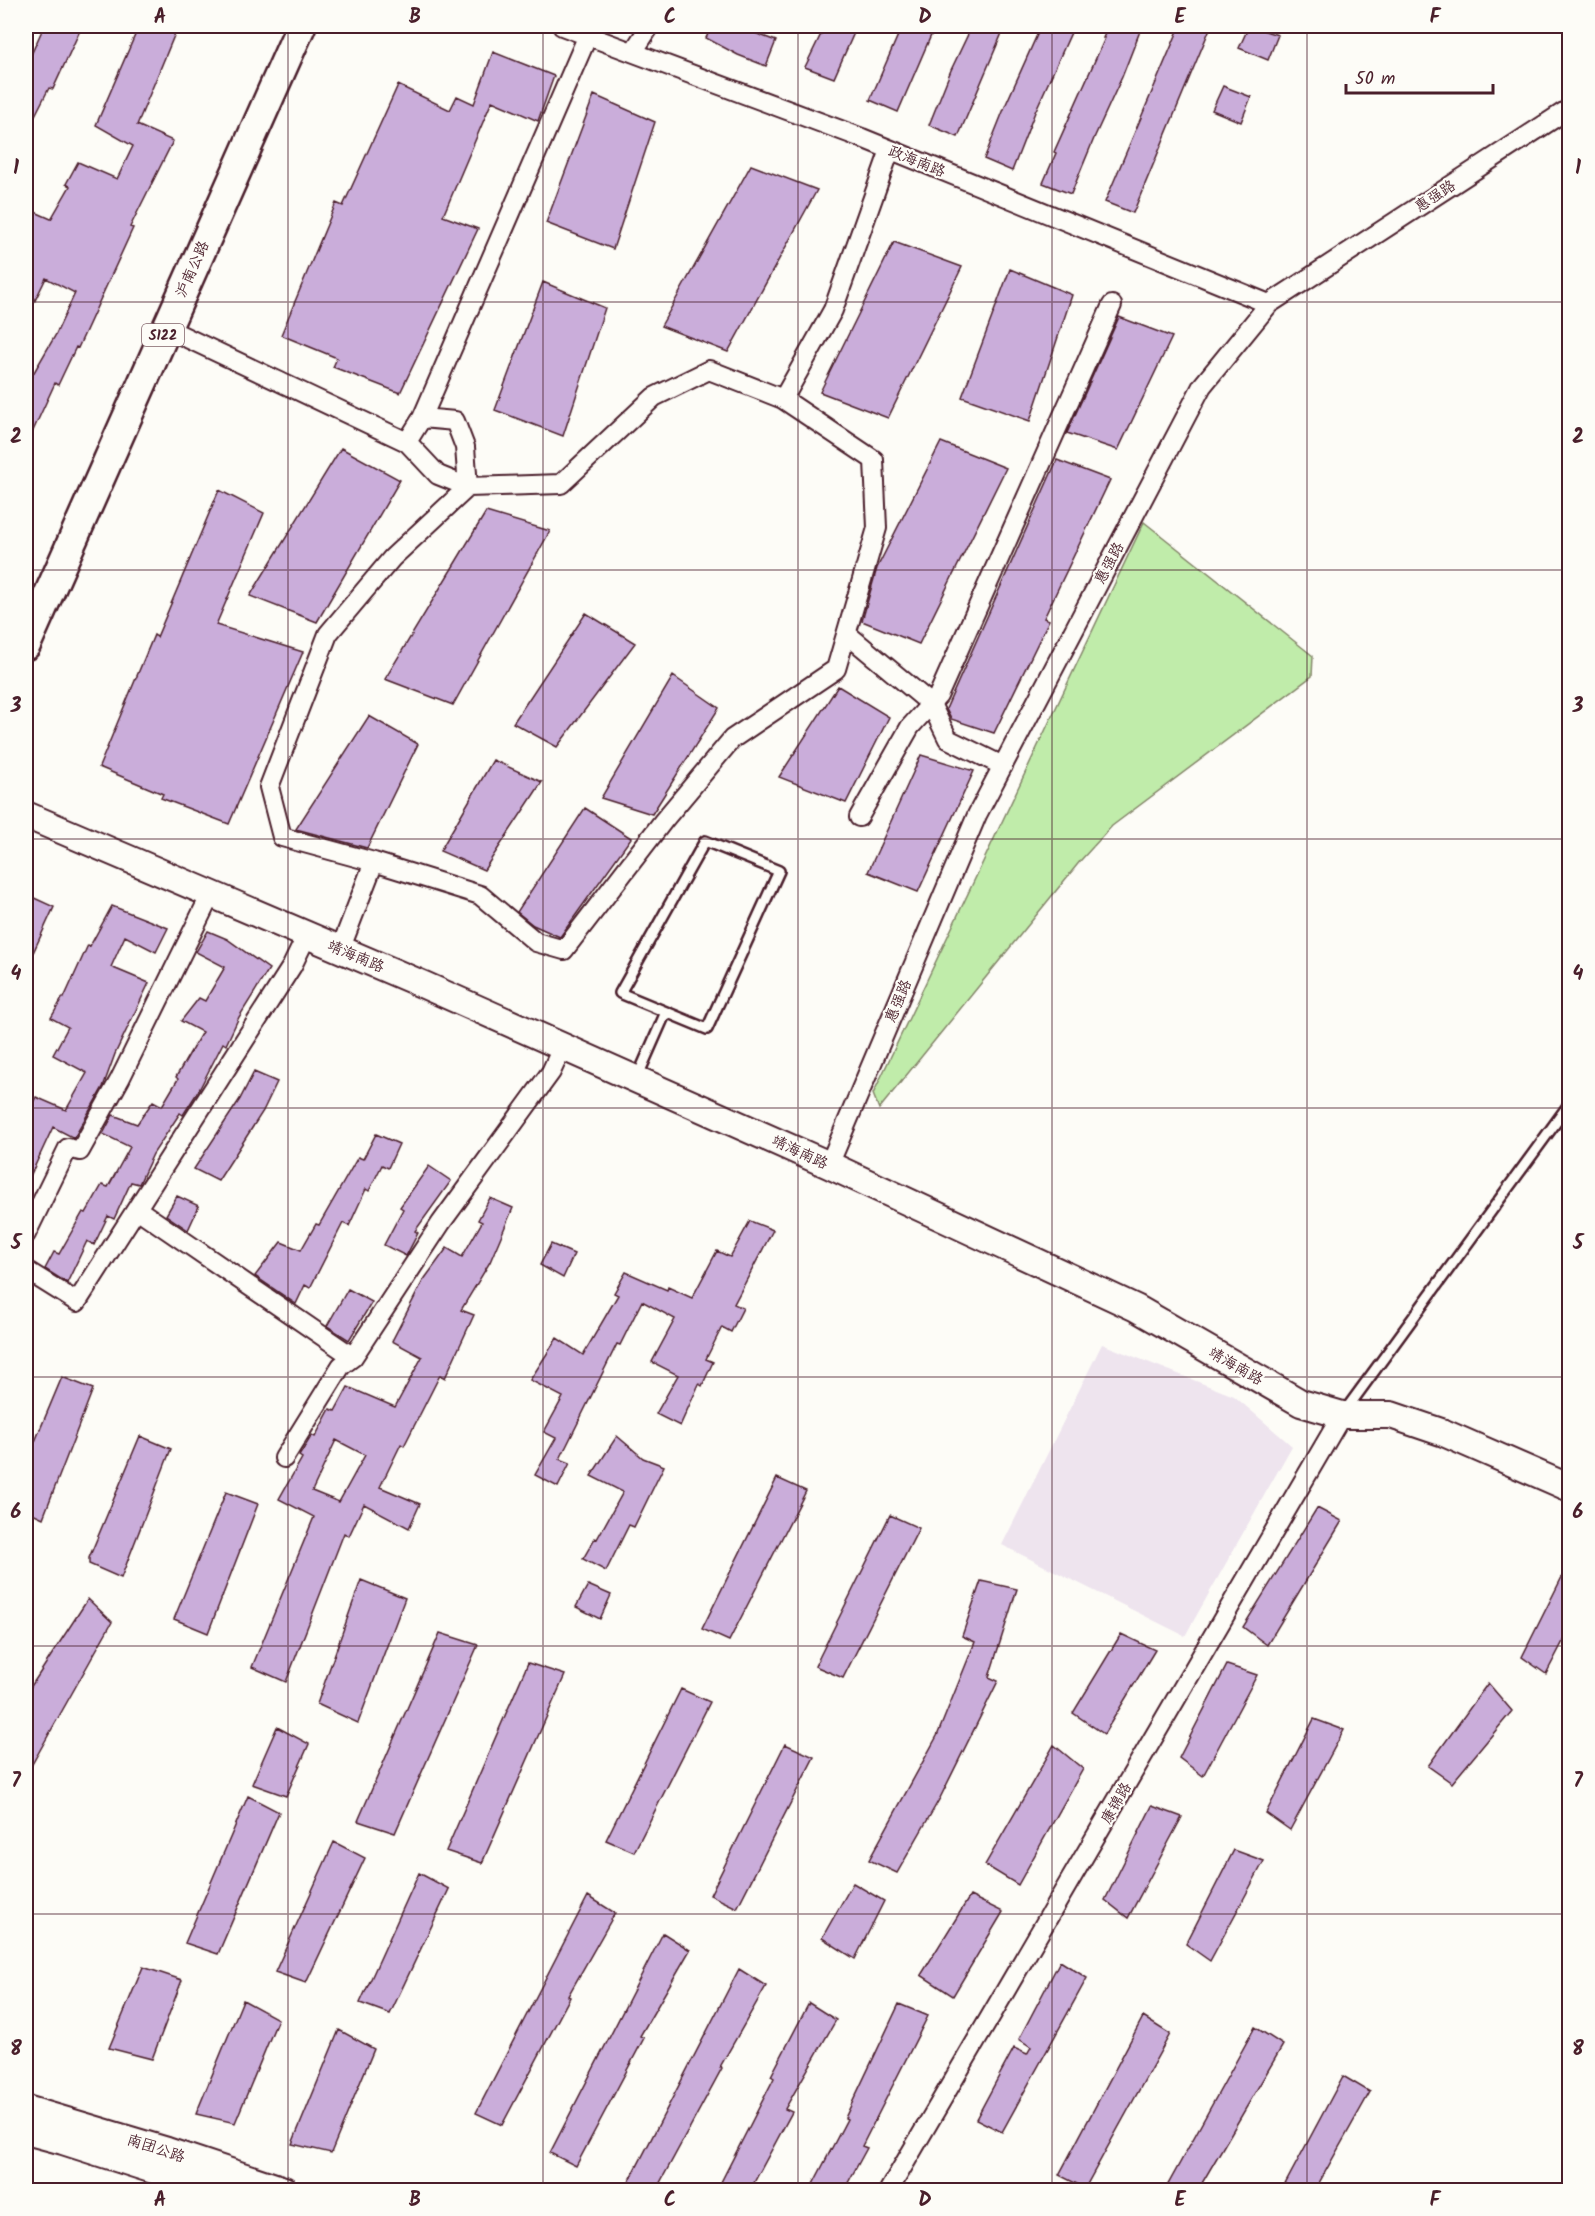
<svg xmlns="http://www.w3.org/2000/svg" width="1595" height="2216" font-family="Kalam,'LXGW WenKai TC',sans-serif">
  <style>
    .built { fill: #eee4ee }
    .green { fill: #c0ecaa; stroke: #85866a; stroke-width: 1.5 }
    .building { fill: #caadda; stroke: #4a1f2b; stroke-width: 1.5; fill-rule: evenodd }
    .lines { fill: none; stroke-linecap: round; stroke-linejoin: round }
    .lane-casing { stroke: #4a1f2b; stroke-width: 14 }
    .street-casing { stroke: #4a1f2b; stroke-width: 22 }
    .secondary-casing { stroke: #4a1f2b; stroke-width: 30 }
    .primary-casing { stroke: #4a1f2b; stroke-width: 33 }
    .lane { stroke: #fdfcf7; stroke-width: 9 }
    .street { stroke: #fdfcf7; stroke-width: 18 }
    .secondary { stroke: #fdfcf7; stroke-width: 26 }
    .primary { stroke: #fdfcf7; stroke-width: 28 }
    .grid { fill: none; stroke: #4a1f2b; stroke-width: 1.5; stroke-opacity: 0.55 }
    .labels { text-anchor: middle; stroke-width: 4.5; stroke-linejoin: round; paint-order: stroke }
    .shield { fill: #fdfcf7; stroke: #806168; stroke-width: 1.5 }
    .shield-label { font-size: 14px; font-weight: bold; fill: #4a1f2b }
    .street-label { font-size: 15px; fill: #4a1f2b; stroke: #fdfcf7 }
    .neatline { fill: none; stroke: #4a1f2b; stroke-width: 2 }
    .grid-label { font-size: 20px; text-anchor: middle; font-weight: bold; fill: #4a1f2b }
  </style>
  <rect width="100%" height="100%" fill="#fdfcf7"/>
  <filter id="ink" filterUnits="userSpaceOnUse"><feTurbulence type="fractalNoise" baseFrequency=".0167" numOctaves="2"/><feDisplacementMap in="SourceGraphic" scale="12" xChannelSelector="R" yChannelSelector="G"/><feConvolveMatrix kernelMatrix="1 2 1 2 8 2 1 2 1" color-interpolation-filters="sRGB"/></filter>
  <g filter="url(#ink)">
    <path class="built" d="M1102 1344 1234 1396 1292 1446 1185 1636 1002 1545Z"/>
    <path class="green" d="M1144 522 1313 656 1312 676 1112 826 1081 860 879 1109 873 1094Z"/>
    <path class="building" d="M44 26H82L53 89 49 88 26 133V66Z
      M139 26H178L137 125 173 141 130 227 133 228 78 348 76 347 58 385 55 383 26 446V386L55 336 75 293 46 278 26 319V208L51 219 70 186 66 184 78 162 117 179 133 146 96 125Z
      M712 26H736L776 41 766 66 738 55 706 38Z
      M825 26H857L834 78 805 67Z
      M902 26H935L898 112 870 100Z
      M972 26H1005L958 137 929 125 951 70Z
      M1041 26H1074L1035 112 1012 171 984 159 1006 104Z
      M1108 26H1142L1122 77 1095 136 1071 194 1043 183 1056 153 1054 152 1105 38H1103Z
      M1180 26H1211L1133 213 1105 202Z
      M1249 26 1278 35 1268 60 1239 48Z
      M493 52 554 76 538 121 492 101 443 216 478 229 400 393 333 367 337 358 281 335 336 203 343 206 398 85 450 110 457 96 474 104Z
      M1223 86 1251 97 1241 122 1212 110Z
      M594 95 655 122 613 249 546 223Z
      M751 165 817 190 728 352 661 326Z
      M894 242 962 267 888 418 820 392Z
      M1010 269 1072 295 1030 421 962 397Z
      M543 282 605 308 563 436 495 410Z
      M1119 317 1172 337 1118 450 1067 433Z
      M941 442 1006 468 919 644 862 621 877 568Z
      M341 448 400 480 317 622 250 596Z
      M1057 460 1110 480 1044 618 1049 620 994 733 951 719 946 709Z
      M219 490 264 513 216 625 303 652 229 824 161 798 163 794 99 767 154 635 157 637Z
      M486 512 550 531 453 705 385 679Z
      M586 613 635 643 557 747 513 723Z
      M673 676 719 708 652 814 601 798Z
      M838 686 889 717 846 803 779 777Z
      M369 716 418 744 367 848 296 829Z
      M921 755 974 771 918 892 868 872Z
      M493 760 542 782 484 870 440 851Z
      M585 808 631 838 560 937 533 925 517 912Z
      M32 897 54 907 26 968V908Z
      M112 906 168 928 156 952 125 936 111 967 149 983 115 1054 103 1087 74 1138 53 1127 26 1185V1116L36 1097 66 1110 87 1073 53 1055 68 1027 51 1018 63 997 64 998 88 945 90 946Z
      M208 931 227 939 269 969 239 1017 226 1045 223 1043 199 1090 183 1115 180 1113 153 1154 139 1184 131 1182 114 1219 108 1216 94 1245 87 1241 67 1283 45 1269 54 1252 59 1254 83 1212 86 1213 102 1185 108 1187 130 1147 103 1134 113 1115 137 1124 153 1101 162 1106 178 1079 176 1077 202 1032 181 1021 199 998 205 1001 225 967 196 952Z
      M254 1072 277 1082 263 1111 218 1181 194 1169 240 1099Z
      M376 1134 399 1144 388 1168 382 1165 369 1191 366 1189 349 1226 343 1223 310 1288 305 1285 296 1304 255 1276 281 1242 301 1250 316 1224 319 1225 358 1157 363 1159Z
      M429 1166 451 1181 415 1231 418 1233 406 1256 384 1245 403 1209 400 1207Z
      M177 1196 199 1206 188 1230 166 1215Z
      M490 1198 513 1208 490 1262 461 1310 474 1315 445 1378 440 1375 404 1446 401 1444 380 1487 420 1504 409 1528 364 1504 349 1536 344 1533 286 1682 252 1667 314 1517 279 1499 302 1458 299 1456 312 1435 315 1437 330 1409 335 1411 348 1387 395 1407 422 1357 392 1341 423 1281 447 1248 462 1257 482 1222 478 1220ZM336 1440 365 1455 339 1502 312 1491Z
      M750 1221 773 1230 734 1304 743 1308 731 1332 722 1327 706 1359 713 1362 702 1386 699 1384 680 1426 656 1414 678 1375 652 1362 675 1319 642 1301 620 1345 617 1344 560 1459 570 1463 558 1487 535 1475 556 1438 544 1432 563 1397 530 1380 557 1338 583 1355 618 1295 614 1293 626 1272 667 1290 668 1287 692 1298 717 1251 730 1257Z
      M551 1244 574 1254 563 1278 540 1265Z
      M348 1289 372 1302 349 1340 327 1326Z
      M62 1377 93 1389 43 1518 26 1510V1463Z
      M140 1436 171 1449 121 1578 89 1564V1558Z
      M617 1436 643 1458 664 1466 634 1527 629 1525 606 1571 583 1559 595 1538 597 1539 623 1492 591 1476Z
      M777 1478 806 1491 729 1641 702 1629Z
      M226 1492 258 1504 208 1633 174 1619Z
      M1317 1508 1342 1521 1267 1645 1243 1627Z
      M890 1515 919 1528 843 1678 815 1666Z
      M1569 1563V1630L1546 1674 1522 1657Z
      M361 1580 405 1598 358 1723 317 1704Z
      M981 1581 1017 1589 989 1677 998 1681 940 1798 897 1873 869 1860 937 1736 975 1642 962 1636Z
      M588 1585 611 1595 600 1619 576 1607Z
      M88 1599 112 1622 26 1775V1694Z
      M440 1633 478 1645 395 1833 358 1821Z
      M1121 1634 1155 1650 1104 1734 1073 1713Z
      M528 1663 565 1675 482 1863 446 1851Z
      M1227 1665 1257 1675 1203 1776 1179 1758Z
      M1488 1683 1512 1711 1452 1783 1428 1766Z
      M681 1689 710 1702 634 1852 606 1840Z
      M1314 1719 1344 1730 1290 1830 1266 1813Z
      M277 1727 309 1744 286 1796 252 1784Z
      M785 1744 814 1757 737 1908 710 1895Z
      M1054 1745 1083 1769 1018 1885 985 1865Z
      M248 1796 279 1812 218 1954 185 1943Z
      M1152 1806 1182 1817 1128 1918 1105 1900Z
      M334 1842 365 1858 306 1983 275 1972Z
      M1234 1850 1264 1861 1210 1961 1186 1944Z
      M419 1873 449 1889 390 2014 360 2003Z
      M853 1883 884 1901 855 1959 822 1938Z
      M588 1896 615 1913 568 1996 570 1997 502 2125 476 2113Z
      M970 1896 1003 1912 953 1996 921 1975Z
      M663 1933 690 1950 640 2036 644 2038 576 2166 550 2153Z
      M1060 1961 1087 1978 1002 2132 976 2119 1014 2048 1027 2054 1031 2047 1019 2039Z
      M143 1967 182 1980 152 2059 109 2048Z
      M739 1969 766 1986 720 2067 722 2068 656 2190H642L628 2184Z
      M243 2000 278 2019 235 2123 196 2114Z
      M809 2003 836 2020 785 2109 792 2112 750 2190H717L774 2078 771 2076Z
      M899 2004 928 2016 862 2146 867 2148 844 2190H810L847 2119 845 2118Z
      M1143 2017 1170 2034 1085 2188 1059 2175Z
      M1255 2027 1283 2045 1198 2190H1165Z
      M339 2030 374 2049 331 2153 292 2144Z
      M1343 2076 1370 2092 1315 2190H1282Z"/>
    <g class="lines">
      <g class="lane-casing">
        <path id="lane" d="M637 1078 666 1012 707 1029 779 871 705 841 620 993 666 1012
          M1345 1411 1570 1103"/>
      </g>
      <g class="street-casing">
        <path id="street" d="M562 26 862 138 1269 304
          M633 52 650 26
          M166 328 407 442 438 475 468 487 465 447 455 421 422 418 407 442
          M783 399 833 310 890 150
          M422 418 588 35
          M847 634 931 704 948 739 1003 766
          M859 817 910 727 938 696 1112 305
          M340 950 374 862 480 895 536 942 564 950 664 820 732 739 836 669 877 528 874 460 783 399 709 370 654 397 561 484 468 487 392 558 328 634 269 787 282 837 374 862
          M829 1165 977 815 1202 386 1269 304 1570 108
          M137 1209 353 1357
          M26 1234 68 1148 80 1151 120 1079 211 894
          M26 1270 77 1302 292 966 307 935
          M284 1458 341 1366 353 1357 441 1223 551 1072 562 1048
          M889 2190 1342 1415"/>
      </g>
      <g class="secondary-casing">
        <path id="secondary" d="M26 815 424 985 829 1165 1136 1308 1301 1403 1342 1415H1391L1444 1433 1570 1488
          M26 2109 167 2151 284 2190
          M26 2131 63 2141 216 2190"/>
      </g>
      <g class="primary-casing">
        <path id="primary" d="M26 645 301 26"/>
      </g>
      <use href="#lane" class="lane"/>
      <use href="#street" class="street"/>
      <use href="#secondary" class="secondary"/>
      <use href="#primary" class="primary"/>
    </g>
  </g>
  <path class="grid" d="M288 26V2190M543 26V2190M798 26V2190M1052 26V2190M1307 26V2190M26 302H1570M26 570H1570M26 839H1570M26 1108H1570M26 1377H1570M26 1646H1570M26 1914H1570"/>
  <g class="labels">
    <rect class="shield" x="142" y="324" width="42" height="22" rx="4.5"/>
    <g class="shield-label">
      <text x="163" y="340">S122</text>
    </g>
    <g class="street-label">
      <text transform="translate(917 161) rotate(22)" y="5">政海南路</text>
      <text transform="translate(1435 196) rotate(-33)" y="5">惠强路</text>
      <text transform="translate(192 269) rotate(-66)" y="5">沪南公路</text>
      <text transform="translate(1109 563) rotate(-62)" y="5">惠强路</text>
      <text transform="translate(356 956) rotate(23)" y="5">靖海南路</text>
      <text transform="translate(898 1001) rotate(-67)" y="5">惠强路</text>
      <text transform="translate(800 1152) rotate(25)" y="5">靖海南路</text>
      <text transform="translate(1236 1366) rotate(30)" y="5">靖海南路</text>
      <text transform="translate(1116 1803) rotate(-60)" y="5">康锦路</text>
      <text transform="translate(156 2148) rotate(18)" y="5">南团公路</text>
    </g>
  </g>
  <rect width="1595" height="2216" fill="none" stroke="#fdfcf7" stroke-width="66"/>
  <path d="M1346 84v9h147v-9" fill="none" stroke="#4a1f2b" stroke-width="3"/>
  <text x="1355" y="84" font-size="18" fill="#4a1f2b" stroke="#fdfcf7" stroke-width="4.5" paint-order="stroke">50 m</text>
  <rect x="33" y="33" width="1529" height="2150" class="neatline"/>
  <g class="grid-label">
    <text x="160" y="23">A</text>
    <text x="415" y="23">B</text>
    <text x="670" y="23">C</text>
    <text x="925" y="23">D</text>
    <text x="1180" y="23">E</text>
    <text x="1435" y="23">F</text>
    <text x="16" y="174">1</text>
    <text x="1578" y="174">1</text>
    <text x="16" y="443">2</text>
    <text x="1578" y="443">2</text>
    <text x="16" y="712">3</text>
    <text x="1578" y="712">3</text>
    <text x="16" y="980">4</text>
    <text x="1578" y="980">4</text>
    <text x="16" y="1249">5</text>
    <text x="1578" y="1249">5</text>
    <text x="16" y="1518">6</text>
    <text x="1578" y="1518">6</text>
    <text x="16" y="1787">7</text>
    <text x="1578" y="1787">7</text>
    <text x="16" y="2055">8</text>
    <text x="1578" y="2055">8</text>
    <text x="160" y="2206">A</text>
    <text x="415" y="2206">B</text>
    <text x="670" y="2206">C</text>
    <text x="925" y="2206">D</text>
    <text x="1180" y="2206">E</text>
    <text x="1435" y="2206">F</text>
  </g>
</svg>
